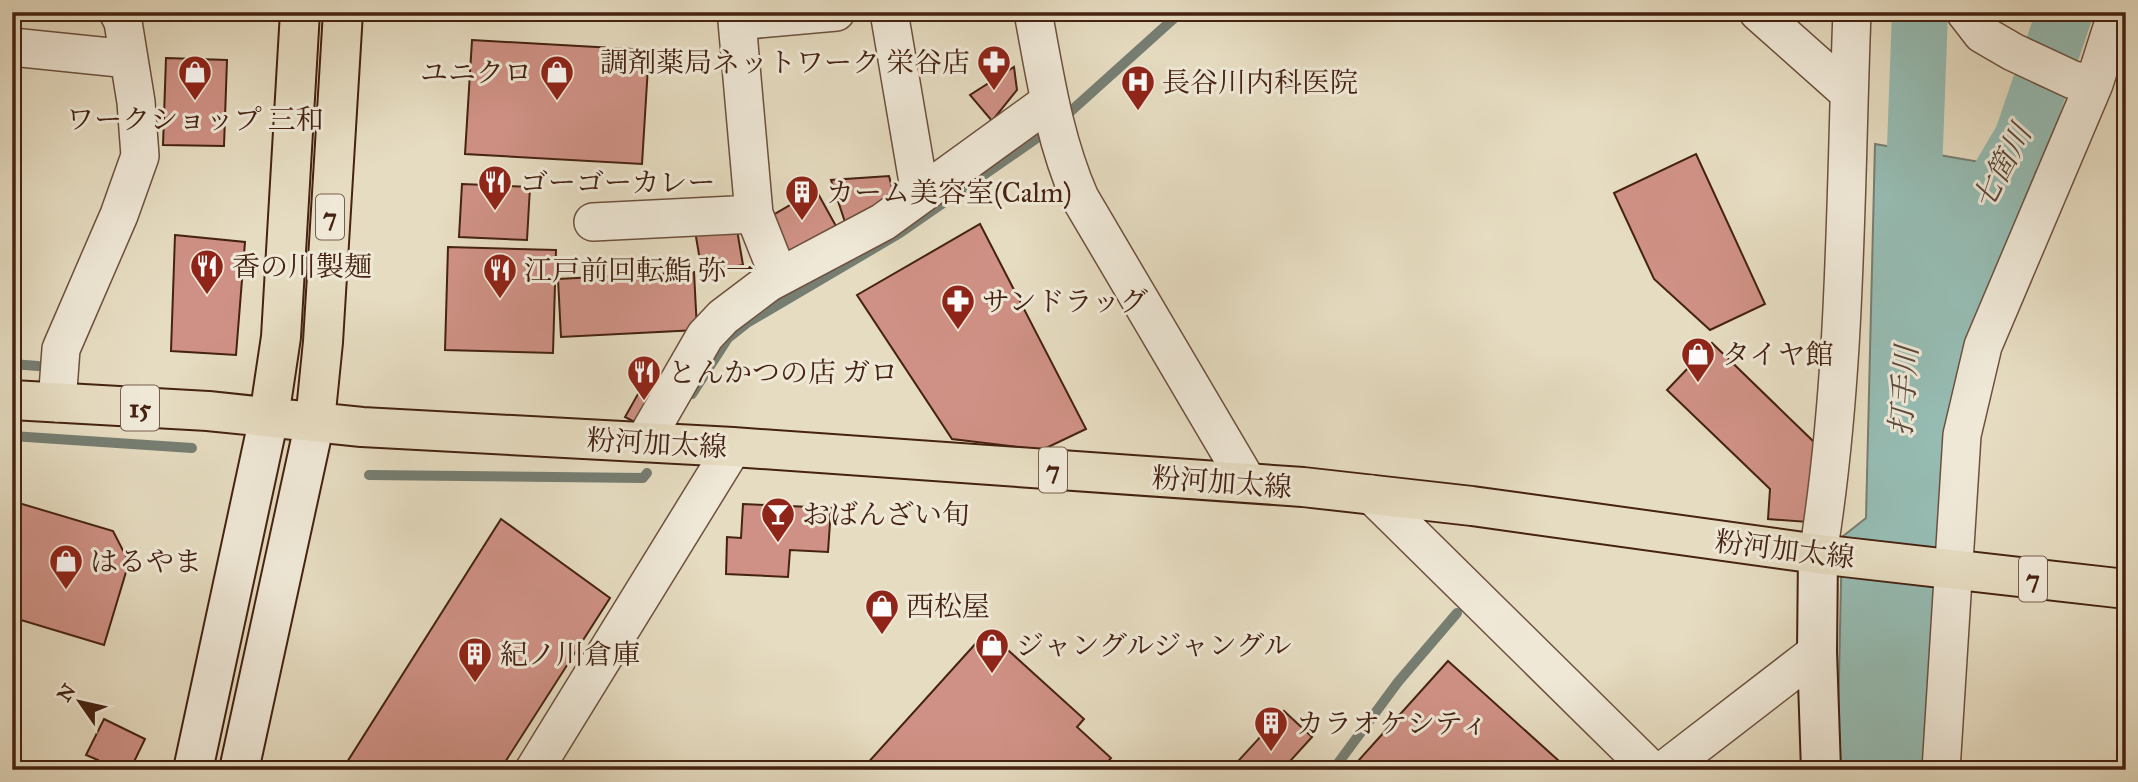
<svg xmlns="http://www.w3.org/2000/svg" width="2138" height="782" font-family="'IM FELL Great Primer','Noto Serif JP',serif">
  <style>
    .water { fill: #96bcb3; stroke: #767e72; stroke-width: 2 }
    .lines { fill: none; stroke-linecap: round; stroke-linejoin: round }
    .stream { stroke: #767e72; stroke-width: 10 }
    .river { stroke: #96bcb3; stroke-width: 56 }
    .building { fill: #cf9185; stroke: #452211; stroke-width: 2 }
    .street-casing { stroke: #6d503d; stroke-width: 40 }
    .secondary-casing { stroke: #452211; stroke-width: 42 }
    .primary-casing { stroke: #452211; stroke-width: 42 }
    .street { stroke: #efe8d7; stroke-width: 37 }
    .secondary { stroke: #efe8d7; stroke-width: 38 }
    .primary { stroke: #e6dcc1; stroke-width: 38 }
    .labels { text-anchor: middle; stroke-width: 6; stroke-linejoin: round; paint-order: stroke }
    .shield { fill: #efe8d7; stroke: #785d4c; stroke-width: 2 }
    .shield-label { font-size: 26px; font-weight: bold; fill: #452211 }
    .poi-label { font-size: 28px; fill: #452211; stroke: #efe8d7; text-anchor: start }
    .street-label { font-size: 28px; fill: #452211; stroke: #efe8d7 }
    .water-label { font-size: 30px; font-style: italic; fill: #59483a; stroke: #efe8d7 }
  </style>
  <rect width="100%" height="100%" fill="#e6dcc1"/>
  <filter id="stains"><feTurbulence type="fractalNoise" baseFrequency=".00286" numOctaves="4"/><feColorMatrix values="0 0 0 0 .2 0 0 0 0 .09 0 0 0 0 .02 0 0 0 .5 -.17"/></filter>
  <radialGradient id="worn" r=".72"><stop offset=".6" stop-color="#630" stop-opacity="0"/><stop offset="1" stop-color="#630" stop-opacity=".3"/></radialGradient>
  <path class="water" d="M1875 144 2044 173 1961 364 1927 770H1837L1842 537 1866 518Z"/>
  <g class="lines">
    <path class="stream" d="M1061 120 1181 12
      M12 364 38 366
      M692 394 728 338 747 323 900 233 1050 129
      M12 436 192 448
      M369 475 643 478 647 473
      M1333 770 1398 682 1457 613"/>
    <path class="river" d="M1912 227 1920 12
      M1966 233 2022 138 2065 12"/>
  </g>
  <path class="building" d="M472 40 649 50 642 164 465 154Z
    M166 58 227 60 224 146 163 145Z
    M1014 67 1017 90 992 121 970 95Z
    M1696 154 1765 304 1710 330 1654 279 1614 193Z
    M889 176 896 203 847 228 831 180Z
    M462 184 530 187 527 240 459 237Z
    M816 190 836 226 787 253 768 218Z
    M736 224 743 265 702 272 695 231Z
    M980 224 1086 429 1042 450 952 439 857 295Z
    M175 235 245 242 236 355 171 351Z
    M448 247 556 250 553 353 445 350Z
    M694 272 697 330 561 337 558 279Z
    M1712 343 1814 442 1808 522 1768 519 1770 489 1667 390Z
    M647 378 665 388 644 427 625 417Z
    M12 501 113 531 129 562 104 645 21 620 12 647Z
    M743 504 831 508 828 552 790 550 788 577 726 574 727 537 741 538Z
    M501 519 610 598 500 770H342Z
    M987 631 1084 719 1077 727 1111 758 1101 770H869L865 766Z
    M1448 661 1569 770H1350Z
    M1284 711 1312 737 1282 770H1230Z
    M104 719 145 739 130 770H94L98 760 86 755Z"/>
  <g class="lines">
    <g class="street-casing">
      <path id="street" d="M889 12 920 194
        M1033 12C1045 76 1054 139 1080 198L1248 483
        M1758 12 1849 93
        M12 47 129 59
        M2094 84 2117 12
        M593 222 754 214
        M779 277 754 214 737 21 836 12
        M57 403 61 349 119 215 140 156 136 102 123 22 118 12
        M644 442 705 336 723 317 768 283 883 222 1050 101
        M1371 494 1651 770
        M1818 554C1847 375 1845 193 1852 12
        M534 770 733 447
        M1664 770 1817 652
        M1941 770 1962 435 1983 346 2094 84 2073 80 2013 52 1982 34 1965 12"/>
    </g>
    <g class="secondary-casing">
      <path id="secondary" d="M1818 554 1817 652 1821 770
        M193 770 269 417
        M239 770 315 421"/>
    </g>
    <g class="primary-casing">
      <path id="primary" d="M12 400 208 411 362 427 733 447 1303 487 1472 506 1818 554 2126 589
        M269 417 281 337 300 12
        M315 421 323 342 343 12"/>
    </g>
    <use href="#street" class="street"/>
    <use href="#secondary" class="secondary"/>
    <use href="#primary" class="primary"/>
  </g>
  <defs>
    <g id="pharmacy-pin" transform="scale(1.75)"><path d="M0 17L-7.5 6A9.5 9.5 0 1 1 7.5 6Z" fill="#8f2418" stroke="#efe8d7"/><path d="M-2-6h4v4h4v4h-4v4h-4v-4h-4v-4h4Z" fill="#fff"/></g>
    <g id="shop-pin" transform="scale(1.75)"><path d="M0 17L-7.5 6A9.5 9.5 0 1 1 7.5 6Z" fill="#8f2418" stroke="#efe8d7"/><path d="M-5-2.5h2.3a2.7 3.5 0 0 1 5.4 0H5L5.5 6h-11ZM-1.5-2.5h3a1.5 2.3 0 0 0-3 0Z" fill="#fff"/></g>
    <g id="hospital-pin" transform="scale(1.75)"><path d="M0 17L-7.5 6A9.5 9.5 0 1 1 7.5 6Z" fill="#8f2418" stroke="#efe8d7"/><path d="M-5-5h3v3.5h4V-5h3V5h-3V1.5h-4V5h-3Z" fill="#fff"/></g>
    <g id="restaurant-pin" transform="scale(1.75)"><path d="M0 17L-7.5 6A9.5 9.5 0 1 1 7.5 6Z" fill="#8f2418" stroke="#efe8d7"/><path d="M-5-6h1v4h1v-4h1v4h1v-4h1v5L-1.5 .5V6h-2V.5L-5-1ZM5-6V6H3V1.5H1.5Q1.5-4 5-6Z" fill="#fff"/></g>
    <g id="building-pin" transform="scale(1.75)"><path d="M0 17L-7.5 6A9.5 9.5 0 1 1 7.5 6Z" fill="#8f2418" stroke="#efe8d7"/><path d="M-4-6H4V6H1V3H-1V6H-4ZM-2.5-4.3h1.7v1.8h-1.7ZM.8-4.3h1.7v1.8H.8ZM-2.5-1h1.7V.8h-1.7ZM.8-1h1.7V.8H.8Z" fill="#fff"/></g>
    <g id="bar-pin" transform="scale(1.75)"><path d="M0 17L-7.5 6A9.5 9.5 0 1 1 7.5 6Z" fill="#8f2418" stroke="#efe8d7"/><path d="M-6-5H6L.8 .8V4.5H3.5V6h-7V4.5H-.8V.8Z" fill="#fff"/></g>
  </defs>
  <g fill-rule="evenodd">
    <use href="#pharmacy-pin" x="994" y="62"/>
    <use href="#shop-pin" x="195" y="72"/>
    <use href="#shop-pin" x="557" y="72"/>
    <use href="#hospital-pin" x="1138" y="82"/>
    <use href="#restaurant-pin" x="495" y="182"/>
    <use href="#building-pin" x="802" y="192"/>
    <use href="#restaurant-pin" x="207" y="266"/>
    <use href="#restaurant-pin" x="500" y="270"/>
    <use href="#pharmacy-pin" x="958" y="301"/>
    <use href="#shop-pin" x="1698" y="354"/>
    <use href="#restaurant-pin" x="644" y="372"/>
    <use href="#bar-pin" x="778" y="514"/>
    <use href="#shop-pin" x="66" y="561"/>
    <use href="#shop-pin" x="882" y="606"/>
    <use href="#shop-pin" x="992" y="645"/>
    <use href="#building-pin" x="475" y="654"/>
    <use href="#building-pin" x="1271" y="723"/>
  </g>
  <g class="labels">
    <g class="shield">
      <rect x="316" y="194.5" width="28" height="45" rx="5"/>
      <rect x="121" y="385.5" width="38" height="45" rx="5"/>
      <rect x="1039" y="447.5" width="28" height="45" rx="5"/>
      <rect x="2019" y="556.5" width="28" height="45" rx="5"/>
    </g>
    <g class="shield-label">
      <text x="330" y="226">7</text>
      <text x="140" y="417">15</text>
      <text x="1053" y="479">7</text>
      <text x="2033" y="588">7</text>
    </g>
    <g class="poi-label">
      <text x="970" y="72" text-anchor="end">調剤薬局ネットワーク 栄谷店</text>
      <text x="532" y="82" text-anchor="end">ユニクロ</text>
      <text x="1162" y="92">長谷川内科医院</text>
      <text x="195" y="129" text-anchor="middle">ワークショップ 三和</text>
      <text x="520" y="192">ゴーゴーカレー</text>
      <text x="826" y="202">カーム美容室(Calm)</text>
      <text x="232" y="276">香の川製麺</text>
      <text x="524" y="280">江戸前回転鮨 弥一</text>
      <text x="982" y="311">サンドラッグ</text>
      <text x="1722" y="364">タイヤ館</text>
      <text x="668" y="382">とんかつの店 ガロ</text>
      <text x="802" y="524">おばんざい旬</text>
      <text x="90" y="571">はるやま</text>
      <text x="906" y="616">西松屋</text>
      <text x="1016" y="655">ジャングルジャングル</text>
      <text x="500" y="664">紀ノ川倉庫</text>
      <text x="1296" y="733">カラオケシティ</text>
    </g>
    <g class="street-label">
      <text transform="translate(657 443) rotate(3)" y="10">粉河加太線</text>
      <text transform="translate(1222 482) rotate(4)" y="10">粉河加太線</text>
      <text transform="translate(1785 549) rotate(7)" y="10">粉河加太線</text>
    </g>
    <g class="water-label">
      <text transform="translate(2002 167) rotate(-62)" y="10">七箇川</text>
      <text transform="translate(1904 391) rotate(-86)" y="10">打手川</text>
    </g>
  </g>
  <rect width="2138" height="782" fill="none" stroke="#e6dcc1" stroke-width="42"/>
  <rect x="14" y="14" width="2110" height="754" fill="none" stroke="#452211" stroke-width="3.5"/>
  <rect x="21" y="21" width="2096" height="740" fill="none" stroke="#452211" stroke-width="2"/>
  <g transform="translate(80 702) rotate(304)" stroke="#efe8d7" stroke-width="5" paint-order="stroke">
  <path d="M0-5L12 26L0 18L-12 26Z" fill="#452211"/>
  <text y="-10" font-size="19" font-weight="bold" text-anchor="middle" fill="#452211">N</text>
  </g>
  <rect width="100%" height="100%" filter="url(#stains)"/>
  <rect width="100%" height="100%" fill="url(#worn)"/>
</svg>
